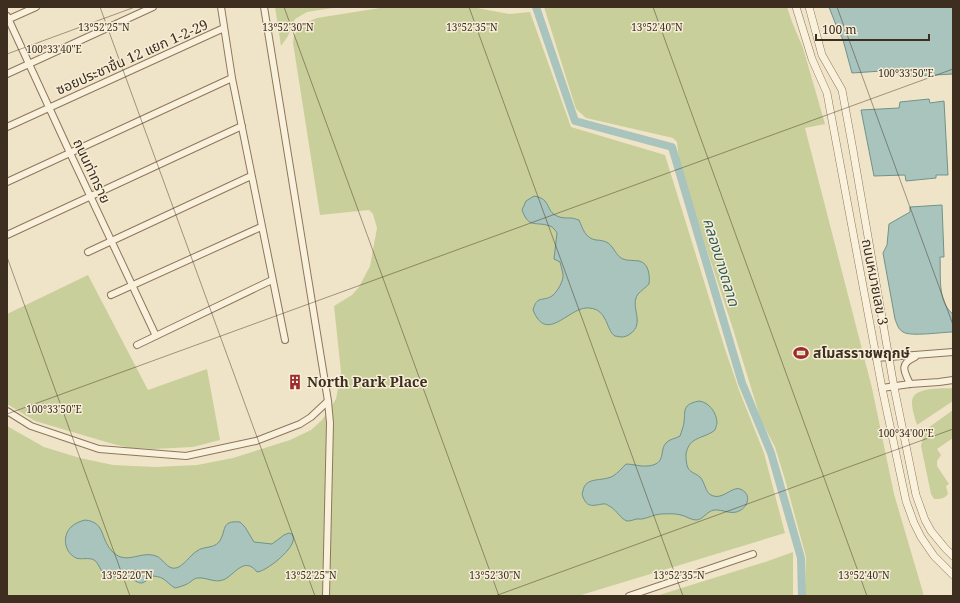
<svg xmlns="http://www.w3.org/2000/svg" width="960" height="603" font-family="'Noto Serif','Noto Sans Thai',serif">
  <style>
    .green { fill: #c9cf9b }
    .water { fill: #a9c4bc; stroke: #6f938a }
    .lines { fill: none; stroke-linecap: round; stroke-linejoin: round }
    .canal { stroke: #a9c4bc; stroke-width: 8 }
    .minor-casing { stroke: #8d765c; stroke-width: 8 }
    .tertiary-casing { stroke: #8d765c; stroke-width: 8 }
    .minor { stroke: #faf1dc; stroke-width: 6 }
    .tertiary { stroke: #faf1dc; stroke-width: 7 }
    .ticks { fill: none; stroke: #3d2e20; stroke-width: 1; stroke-opacity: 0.45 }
    .labels { text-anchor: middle; stroke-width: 3; stroke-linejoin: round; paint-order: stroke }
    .street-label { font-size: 14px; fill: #3d2e20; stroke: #f7eed8 }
    .poi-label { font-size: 14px; font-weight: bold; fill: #3d2e20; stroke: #f7eed8; text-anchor: start }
    .water-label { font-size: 15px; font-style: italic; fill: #2f5d5a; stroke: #f7eed8 }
    .ticks-label { font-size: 10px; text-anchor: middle; fill: #3d2e20; stroke: #f7eed8; stroke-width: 3; stroke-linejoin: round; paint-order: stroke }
  </style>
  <rect width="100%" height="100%" fill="#f0e4c8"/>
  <path class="green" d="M275 7H339L307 12 295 19 288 36 281 46Z
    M386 7H472L509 14 530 12 571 127 665 155 725 349 739 390 764 453 785 533 578 596H7V426L44 447 80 458 113 465 155 467 197 465 233 458 290 440 311 430 322 420 336 399 341 372 334 306 352 295 359 287 370 266 377 228 373 214 369 210 320 215 293 43 294 35 299 30 305 23 317 18Z
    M544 7H787L792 22 803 48 825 124 805 128 872 388 894 494 924 596H805L806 557 786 483 775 447 761 420 732 326 680 168 677 142 673 138 586 118 576 109Z
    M88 275 148 390 207 369 220 440 193 447 154 449 130 448 113 444 35 421 7 404V314Z
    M953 388V401L917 425C915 418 912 410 912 403 911 386 942 389 953 388Z
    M953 410V438L937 449 941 455 937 461V466L949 484 946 486 948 494C944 499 940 499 934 499L931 494 921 446 923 437 928 428Z
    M793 552V596H656L768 561Z"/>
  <path class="water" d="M829 7H953V74L899 77 897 70 852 73 843 40 836 25Z
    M929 99 930 103 944 101 948 175H936V178L906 181 905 175 874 176 861 110 899 108 900 102Z
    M534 196C552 199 545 211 557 216 561 218 565 218 570 218 573 218 576 219 579 220 583 229 585 238 596 240 600 240 605 241 608 243 614 247 616 256 623 259 628 261 633 260 639 261 649 263 650 276 649 284 646 287 641 291 638 294 629 307 646 323 630 334 627 336 625 337 621 337 620 337 616 336 615 336 606 331 608 309 589 308 569 306 547 345 533 310 537 295 542 302 552 296 557 292 564 281 563 274 562 270 561 266 560 262L554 259 557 233C555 230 553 227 550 226 535 221 529 229 522 210L526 201Z
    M942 205 944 257H940C941 275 937 302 953 314V332C942 332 911 337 903 332 898 329 897 324 895 319L883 253 887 245 889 224 910 212V207Z
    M699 401C709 402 717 413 717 423 717 424 715 430 715 430 704 439 689 436 686 454 686 458 686 464 688 468 691 473 697 474 700 477 705 482 705 492 711 495 722 501 732 486 740 489 751 493 749 505 741 510 732 516 723 509 714 510 707 511 703 520 696 520 691 520 686 516 681 515 674 513 667 514 660 514 653 515 648 518 642 519 640 519 638 519 636 519 633 520 631 521 627 521 621 519 617 511 611 507 611 507 607 505 606 504 598 503 588 511 583 497 582 495 582 492 583 491 585 476 603 482 613 476 618 473 622 468 626 464 634 464 641 467 648 466 667 464 659 450 666 443 669 439 675 439 680 436 681 433 682 430 683 427 687 413 679 405 699 401Z
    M85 520C105 522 100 537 111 550 125 567 140 550 156 556 163 558 167 570 176 568 184 566 190 555 197 551 203 546 213 549 219 542 227 531 220 520 240 522L245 527 254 542 272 544 284 535 289 533 292 534C293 537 294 538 293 541 291 551 267 571 257 572 244 555 234 576 223 580 214 583 206 577 198 578 194 578 191 582 187 584 183 586 179 587 175 588 165 582 166 577 153 576 149 578 146 582 142 583 135 583 132 577 126 576 119 574 112 580 105 575 100 571 99 563 94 560 89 557 81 560 76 558 64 552 62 536 71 527 75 523 81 521 85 520Z"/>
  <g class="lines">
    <path class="canal" d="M536 7 575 121 672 147 742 383 771 453 801 558 802 596"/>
    <g class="minor-casing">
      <path id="minor" d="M221 7 232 78 285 340
        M264 7 328 401 330 423 326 596
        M7 16 70 153 156 336
        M7 20 36 7
        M7 74 153 7
        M7 127 224 28
        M7 182 232 78
        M7 235 242 126
        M88 252 251 176
        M111 295 261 227
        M137 345 272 280
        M876 358 953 352
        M910 384C904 371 899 364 915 357
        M882 388 910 384 939 382 953 380
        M7 411 31 426 99 449 186 456 256 441 300 424 311 417 328 401
        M629 596 753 554"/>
    </g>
    <g class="tertiary-casing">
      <path id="tertiary" d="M796 7 812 59 827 93 829 104 882 388 906 501 914 523 921 537 934 556 953 575
        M809 7 822 55 842 90 853 150 894 387 916 495 925 520 931 531 945 548 953 556"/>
    </g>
    <use href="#minor" class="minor"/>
    <use href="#tertiary" class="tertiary"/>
  </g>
  <path class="ticks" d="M100 7 315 596M284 7 499 596M469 7 683 596M653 7 867 596M837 7 953 325M7 54 135 7M7 257 130 596M7 414 953 69M495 596 953 429"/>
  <defs>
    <g id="stadium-bare" transform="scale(1.2)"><path d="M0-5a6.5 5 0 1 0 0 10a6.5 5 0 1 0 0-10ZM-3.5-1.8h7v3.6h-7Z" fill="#9e2a2b" stroke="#f7eed8" stroke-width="2.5" paint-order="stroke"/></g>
    <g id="building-bare" transform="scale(1.2)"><path d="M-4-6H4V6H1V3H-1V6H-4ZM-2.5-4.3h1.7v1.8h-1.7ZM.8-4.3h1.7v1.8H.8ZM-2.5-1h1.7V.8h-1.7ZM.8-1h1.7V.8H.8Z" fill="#9e2a2b" stroke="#f7eed8" stroke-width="2.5" paint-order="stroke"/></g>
  </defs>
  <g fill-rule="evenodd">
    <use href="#stadium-bare" x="801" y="353"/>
    <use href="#building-bare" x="295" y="382"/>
  </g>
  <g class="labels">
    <g class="street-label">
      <text transform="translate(132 57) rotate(-24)" y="5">ซอยประชาชื่น 12 แยก 1-2-29</text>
      <text transform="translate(92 171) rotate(65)" y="5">ถนนท่าทราย</text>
      <text transform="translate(875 282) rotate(79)" y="5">ถนนหมายเลข 3</text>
    </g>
    <g class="poi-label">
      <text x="813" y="358">สโมสรราชพฤกษ์</text>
      <text x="307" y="387">North Park Place</text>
    </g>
    <g class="water-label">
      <text transform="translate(721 262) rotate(73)" y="5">คลองบางตลาด</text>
    </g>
  </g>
  <g class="ticks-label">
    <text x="104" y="31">13°52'25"N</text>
    <text x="288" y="31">13°52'30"N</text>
    <text x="472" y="31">13°52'35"N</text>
    <text x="657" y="31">13°52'40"N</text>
    <text x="54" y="53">100°33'40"E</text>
    <text x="906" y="77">100°33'50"E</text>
    <text x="54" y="413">100°33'50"E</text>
    <text x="906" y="437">100°34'00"E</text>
    <text x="127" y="579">13°52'20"N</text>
    <text x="311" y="579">13°52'25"N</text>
    <text x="495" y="579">13°52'30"N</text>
    <text x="679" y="579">13°52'35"N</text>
    <text x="864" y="579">13°52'40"N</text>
  </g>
  <rect width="960" height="603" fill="none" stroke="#3d2e20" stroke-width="16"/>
  <path d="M816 34v6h113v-6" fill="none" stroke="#3d2e20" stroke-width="2"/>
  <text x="822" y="34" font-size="12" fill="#3d2e20" stroke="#f7eed8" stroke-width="3" paint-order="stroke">100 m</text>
</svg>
